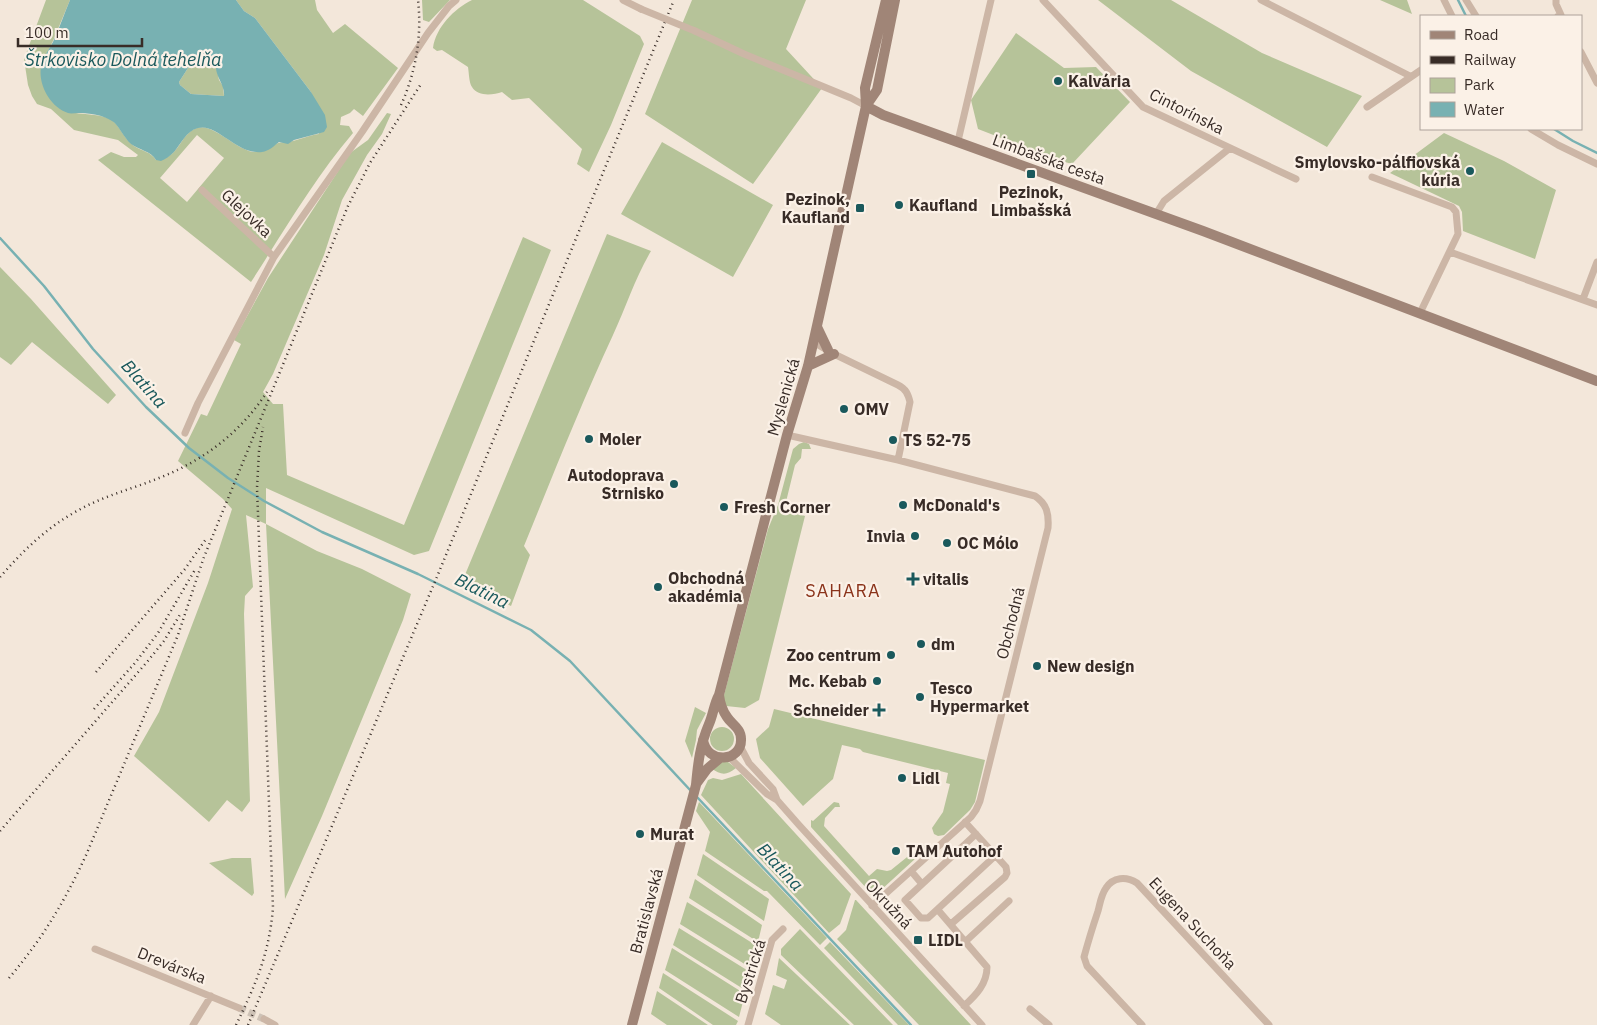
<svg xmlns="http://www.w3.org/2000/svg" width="1597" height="1025" font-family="'IBM Plex Sans',sans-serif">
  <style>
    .green { fill: #b6c399; fill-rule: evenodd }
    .water { fill: #78b1b2; fill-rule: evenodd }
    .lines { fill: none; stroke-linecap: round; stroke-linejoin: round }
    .stream { stroke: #78b1b2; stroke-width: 2.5 }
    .street-tunnel { stroke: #cec2b6; stroke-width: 7; stroke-dasharray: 7 3.5; stroke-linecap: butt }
    .street { stroke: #ccb6a6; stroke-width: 7 }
    .secondary { stroke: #a08577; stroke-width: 10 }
    .rail { stroke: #382c27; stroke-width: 2.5; stroke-dasharray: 1 4; stroke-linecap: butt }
    .street-bridge { stroke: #ccb6a6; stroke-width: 7 }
    .poi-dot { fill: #1a595c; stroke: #fbf1e7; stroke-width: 2 }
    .labels { text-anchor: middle; stroke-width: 4.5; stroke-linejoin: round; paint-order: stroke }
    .poi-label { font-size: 16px; font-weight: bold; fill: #382c27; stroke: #fbf1e7; text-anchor: start }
    .street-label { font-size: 16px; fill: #382c27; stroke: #fbf1e7 }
    .water-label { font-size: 18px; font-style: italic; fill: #1a595c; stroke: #fbf1e7 }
    .neighbourhood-label { font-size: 18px; letter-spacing: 1px; fill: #8b341b; stroke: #fbf1e7 }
  </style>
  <rect width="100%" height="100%" fill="#f3e7da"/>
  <path class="green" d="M46 0H70L53 41 42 63C45 75 48 89 53 100 61 119 94 110 112 120 119 125 124 139 134 146 142 151 151 152 156 160 160 159 164 159 167 157 180 151 183 132 197 128 213 123 235 149 253 152 264 153 269 147 278 143 281 142 285 142 289 142 299 140 309 135 319 134L311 92 255 18 244 11 236 0H315L317 10 333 33 345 24 398 68 363 116 354 109 350 113 341 117 340 125 349 126 353 133C314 179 284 231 251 282L98 160 111 152 124 157H136L138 155 118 140 74 130 51 109 37 104 32 96 28 85 24 59ZM197 135 224 158 187 202 160 178Z
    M422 0H450L429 22 423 20Z
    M472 0H583L640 36 644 44 611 125 589 172 577 164 582 149 529 98 512 100 502 92C493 95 478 97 472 87 469 83 469 73 468 67L442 50 437 51 433 48C436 27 454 9 472 0Z
    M692 0H806L786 49 822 88 753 184 645 114Z
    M1098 0H1171L1262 53 1362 96 1327 147 1191 71Z
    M1380 0H1407L1412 14Z
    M1016 33 1064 68 1096 67 1130 102 1072 164 1058 160 978 129 971 100Z
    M195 64 216 65 219 80 223 86 224 96 191 94 180 85 179 82 188 68Z
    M387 113 391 114 382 134 367 155 342 200 324 255 273 374 263 392 273 404H283L287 475 404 525 523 237 551 250 429 551 414 555 266 488V524L317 551 362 569 411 594 403 620 322 816 285 899 266 524 246 515 253 587 245 596 244 614 250 801 242 812 227 800 209 822 134 756 159 712 208 583 232 509 223 499 178 461 201 414 207 416 241 344 234 340 268 278 350 153 368 140Z
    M1444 133 1504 161 1556 190 1535 259 1463 231 1462 212 1459 206 1390 173Z
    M662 142 773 205 733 277 621 214Z
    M607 234 651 251C635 278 626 307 613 335 581 404 553 475 524 546L530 555 511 606 462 582Z
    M0 267 31 299 116 395 108 404 32 342 11 365 0 357Z
    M804 442 809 444 811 449H802L801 458 795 465 784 510 805 516 759 700 745 708 726 706 723 699 768 529 778 505 793 449 799 444Z
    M695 707 706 713 697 730 696 740 692 758 685 741Z
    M774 709 985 760 975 802 970 810 944 835 938 836 934 834 932 828 943 812 950 784 946 783 948 773 863 752 860 749 842 745 833 779 803 806 760 758 756 739 769 727Z
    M710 739a12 12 0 1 1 24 0a12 12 0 1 1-24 0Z
    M721 762H728L736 768C726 776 721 775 711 768Z
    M741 774 851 894 840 924 829 933 701 795 708 780 713 778 722 780Z
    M699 802 827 938 820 945 767 891H764L705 851 710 832 696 811Z
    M834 802 839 803 840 807H835L825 818 824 826 869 876 877 869 887 871 891 870 922 845 926 846 927 848 881 890 875 892 868 890 811 827V820L813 821Z
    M703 854 769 899 764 921 697 875Z
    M232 858H251L254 893 252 896 209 863Z
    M695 879 762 925 758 942 689 898Z
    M855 900H856L971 1025H919L837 939 846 930Z
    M687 902 757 946 751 968 680 924Z
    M679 928 750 972 745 990 673 945Z
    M800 929 893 1025H854L781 955V949Z
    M830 942 909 1025H898L824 948Z
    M672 948 745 994 739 1017 665 970Z
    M779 958 850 1025H781L765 1014 773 985 784 989 787 980 776 975Z
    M663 973 738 1021 736 1025H713L659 988Z
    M657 991 708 1025H667L651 1014Z"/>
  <path class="water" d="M70 0H236L244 11 255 18 311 92 325 115 327 127 324 132 294 140 288 144 279 142C274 146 269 151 262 152 237 155 217 123 198 128 186 131 181 144 174 152 170 156 166 159 161 161L156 160C151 151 139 150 131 144 124 138 118 124 112 121 103 115 89 113 79 113 75 113 71 114 68 113 49 107 36 81 42 63 44 56 49 49 53 42 59 29 64 14 70 0ZM195 64 216 65C215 77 225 84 224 96L191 94 180 85 179 82 188 68Z"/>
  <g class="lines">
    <path class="stream" d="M1458 0 1466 16
      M1554 129 1573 141 1597 153
      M0 238 44 286 93 349 146 407 189 448 228 478 264 501 322 532 418 574 531 630 570 661 691 791
      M697 797 911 1025"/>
    <path class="street-tunnel" d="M239 1008 264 1019"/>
    <path class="street" d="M623 0 641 9
      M1043 0 1143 107 1296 179
      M1261 0 1410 76
      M1444 0 1452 16
      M1466 0 1476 16
      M1556 0V4L1561 15 1558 16
      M695 31 744 54 851 98 866 106
      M1581 52 1597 83
      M1367 107 1421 70
      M1531 129 1558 145 1597 164
      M958 141 991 0
      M1372 177 1452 207 1456 212 1458 234 1420 313
      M202 190 274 257
      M1156 214 1164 201 1230 148
      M1450 252 1597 305
      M1583 299 1597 262
      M813 342 834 354 898 385C906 389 908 394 910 402L898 460
      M185 433 198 403 274 257 362 132 428 33 449 6 456 0
      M787 435 898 460 1035 496C1047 504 1049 514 1048 528L980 801 976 810 971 817 872 906
      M740 746 749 763 773 789 777 800 799 825 982 1025
      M729 757 767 794 777 800
      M976 834 905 900 921 918H928L995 856
      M911 871 922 884
      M938 910 987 967C987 984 976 995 964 1006
      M951 924 1005 877 1007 873 1006 867 965 822
      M966 941 1009 901
      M95 949 239 1008
      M1030 1009 1049 1025
      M264 1019 275 1025
      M193 1025 211 996
      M748 1025 772 940 783 929
      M1142 1025 1087 966 1084 957C1088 942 1093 926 1098 911 1100 904 1101 895 1106 888 1113 877 1126 876 1137 883L1269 1025"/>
    <path class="secondary" d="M866 106 883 115 1203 231 1597 381
      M866 106 877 90 895 0
      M817 327 828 350
      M808 366 834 354
      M703 740C707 765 742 762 741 739 741 728 732 725 727 717 722 710 720 703 719 695
      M696 784 707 769 720 758
      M632 1025 696 785C698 763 700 745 709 724 713 715 714 704 719 695L787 435 808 366 866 106 865 88 886 0"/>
    <path class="rail" d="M401 105C416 72 422 36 418 0
      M0 577C23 551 46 528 77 511 103 496 132 489 159 478 203 461 241 432 267 392
      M96 672 185 569 206 539
      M94 709 135 663 158 633 196 568
      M0 831 147 662 164 641 181 613
      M9 978C43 938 65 901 87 853L178 635 204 557 348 206 370 163 421 84
      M236 1025C256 984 269 954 273 908L257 488 259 451 263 427
      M248 1025 439 572 674 0"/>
    <path class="street-bridge" d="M641 9 695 31"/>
  </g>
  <g class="poi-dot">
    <circle cx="1058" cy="81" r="5"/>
    <circle cx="1470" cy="171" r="5"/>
    <rect x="1026" y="169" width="10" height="10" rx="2.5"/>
    <circle cx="899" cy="205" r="5"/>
    <rect x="855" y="203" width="10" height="10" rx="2.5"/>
    <circle cx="844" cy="409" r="5"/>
    <circle cx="589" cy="439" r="5"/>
    <circle cx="893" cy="440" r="5"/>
    <circle cx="674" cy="484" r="5"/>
    <circle cx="903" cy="505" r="5"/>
    <circle cx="724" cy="507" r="5"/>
    <circle cx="915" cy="536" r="5"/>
    <circle cx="947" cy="543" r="5"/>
    <path d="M910.5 571.5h5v5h5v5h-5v5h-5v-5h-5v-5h5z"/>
    <circle cx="658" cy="587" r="5"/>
    <circle cx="921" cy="644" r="5"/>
    <circle cx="891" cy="655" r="5"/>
    <circle cx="1037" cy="666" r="5"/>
    <circle cx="877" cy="681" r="5"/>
    <circle cx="920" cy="697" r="5"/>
    <path d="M876.5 702.5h5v5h5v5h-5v5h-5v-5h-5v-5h5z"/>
    <circle cx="902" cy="778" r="5"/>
    <circle cx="640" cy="834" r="5"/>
    <circle cx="896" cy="851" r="5"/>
    <rect x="913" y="935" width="10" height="10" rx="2.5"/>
  </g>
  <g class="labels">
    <g class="poi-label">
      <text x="1068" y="87">Kalvária</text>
      <text x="1460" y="168" text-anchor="end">Smylovsko-pálfiovská<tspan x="1460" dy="18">kúria</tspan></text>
      <text x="1031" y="198" text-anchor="middle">Pezinok,<tspan x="1031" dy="18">Limbašská</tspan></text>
      <text x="850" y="205" text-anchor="end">Pezinok,<tspan x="850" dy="18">Kaufland</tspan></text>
      <text x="909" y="211">Kaufland</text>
      <text x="854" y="415">OMV</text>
      <text x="599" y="445">Moler</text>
      <text x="903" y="446">TS 52-75</text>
      <text x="664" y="481" text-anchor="end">Autodoprava<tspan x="664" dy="18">Strnisko</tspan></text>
      <text x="913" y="511">McDonald's</text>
      <text x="734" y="513">Fresh Corner</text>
      <text x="905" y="542" text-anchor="end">Invia</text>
      <text x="957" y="549">OC Mólo</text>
      <text x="668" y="584">Obchodná<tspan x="668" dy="18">akadémia</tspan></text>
      <text x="923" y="585">vitalis</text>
      <text x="931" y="650">dm</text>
      <text x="881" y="661" text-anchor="end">Zoo centrum</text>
      <text x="1047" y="672">New design</text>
      <text x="867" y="687" text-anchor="end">Mc. Kebab</text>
      <text x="930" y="694">Tesco<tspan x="930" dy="18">Hypermarket</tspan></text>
      <text x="869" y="716" text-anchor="end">Schneider</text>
      <text x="912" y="784">Lidl</text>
      <text x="650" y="840">Murat</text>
      <text x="906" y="857">TAM Autohof</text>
      <text x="928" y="946">LIDL</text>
    </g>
    <g class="street-label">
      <text transform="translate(1187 111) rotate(27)" y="6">Cintorínska</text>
      <text transform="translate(1049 159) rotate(20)" y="6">Limbašská cesta</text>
      <text transform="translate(247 213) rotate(43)" y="6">Glejovka</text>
      <text transform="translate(783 397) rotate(-74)" y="6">Myslenická</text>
      <text transform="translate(1010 623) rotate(-76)" y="6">Obchodná</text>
      <text transform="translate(889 904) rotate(47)" y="6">Okružná</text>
      <text transform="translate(646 911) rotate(-75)" y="6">Bratislavská</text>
      <text transform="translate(1193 923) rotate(47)" y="6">Eugena Suchoňa</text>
      <text transform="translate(172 965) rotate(22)" y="6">Drevárska</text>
      <text transform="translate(750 971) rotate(-72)" y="6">Bystrická</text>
    </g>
    <g class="water-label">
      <text x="123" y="66">Štrkovisko Dolná tehelňa</text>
      <text transform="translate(144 384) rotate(48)" y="6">Blatina</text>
      <text transform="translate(482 591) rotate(26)" y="6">Blatina</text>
      <text transform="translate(780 867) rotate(47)" y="6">Blatina</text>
    </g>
    <g class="neighbourhood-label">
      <text x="843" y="597">SAHARA</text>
    </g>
  </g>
  <rect x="1420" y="15" width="162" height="115" fill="#fbf1e7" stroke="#ada29a"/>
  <rect x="1430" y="31" width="25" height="8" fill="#a08577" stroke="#ada29a"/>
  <text x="1464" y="40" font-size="15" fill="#382c27">Road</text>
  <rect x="1430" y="56" width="25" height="8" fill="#382c27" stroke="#ada29a"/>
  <text x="1464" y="65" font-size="15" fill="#382c27">Railway</text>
  <rect x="1430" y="78" width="25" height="15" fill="#b6c399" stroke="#ada29a"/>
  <text x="1464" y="90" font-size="15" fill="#382c27">Park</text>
  <rect x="1430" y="102" width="25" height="15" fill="#78b1b2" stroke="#ada29a"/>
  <text x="1464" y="115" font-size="15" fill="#382c27">Water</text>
  <path d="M18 38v8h124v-8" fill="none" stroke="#382c27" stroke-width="2.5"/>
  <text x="25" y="38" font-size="15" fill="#382c27" stroke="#fbf1e7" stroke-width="4" paint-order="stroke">100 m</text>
</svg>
